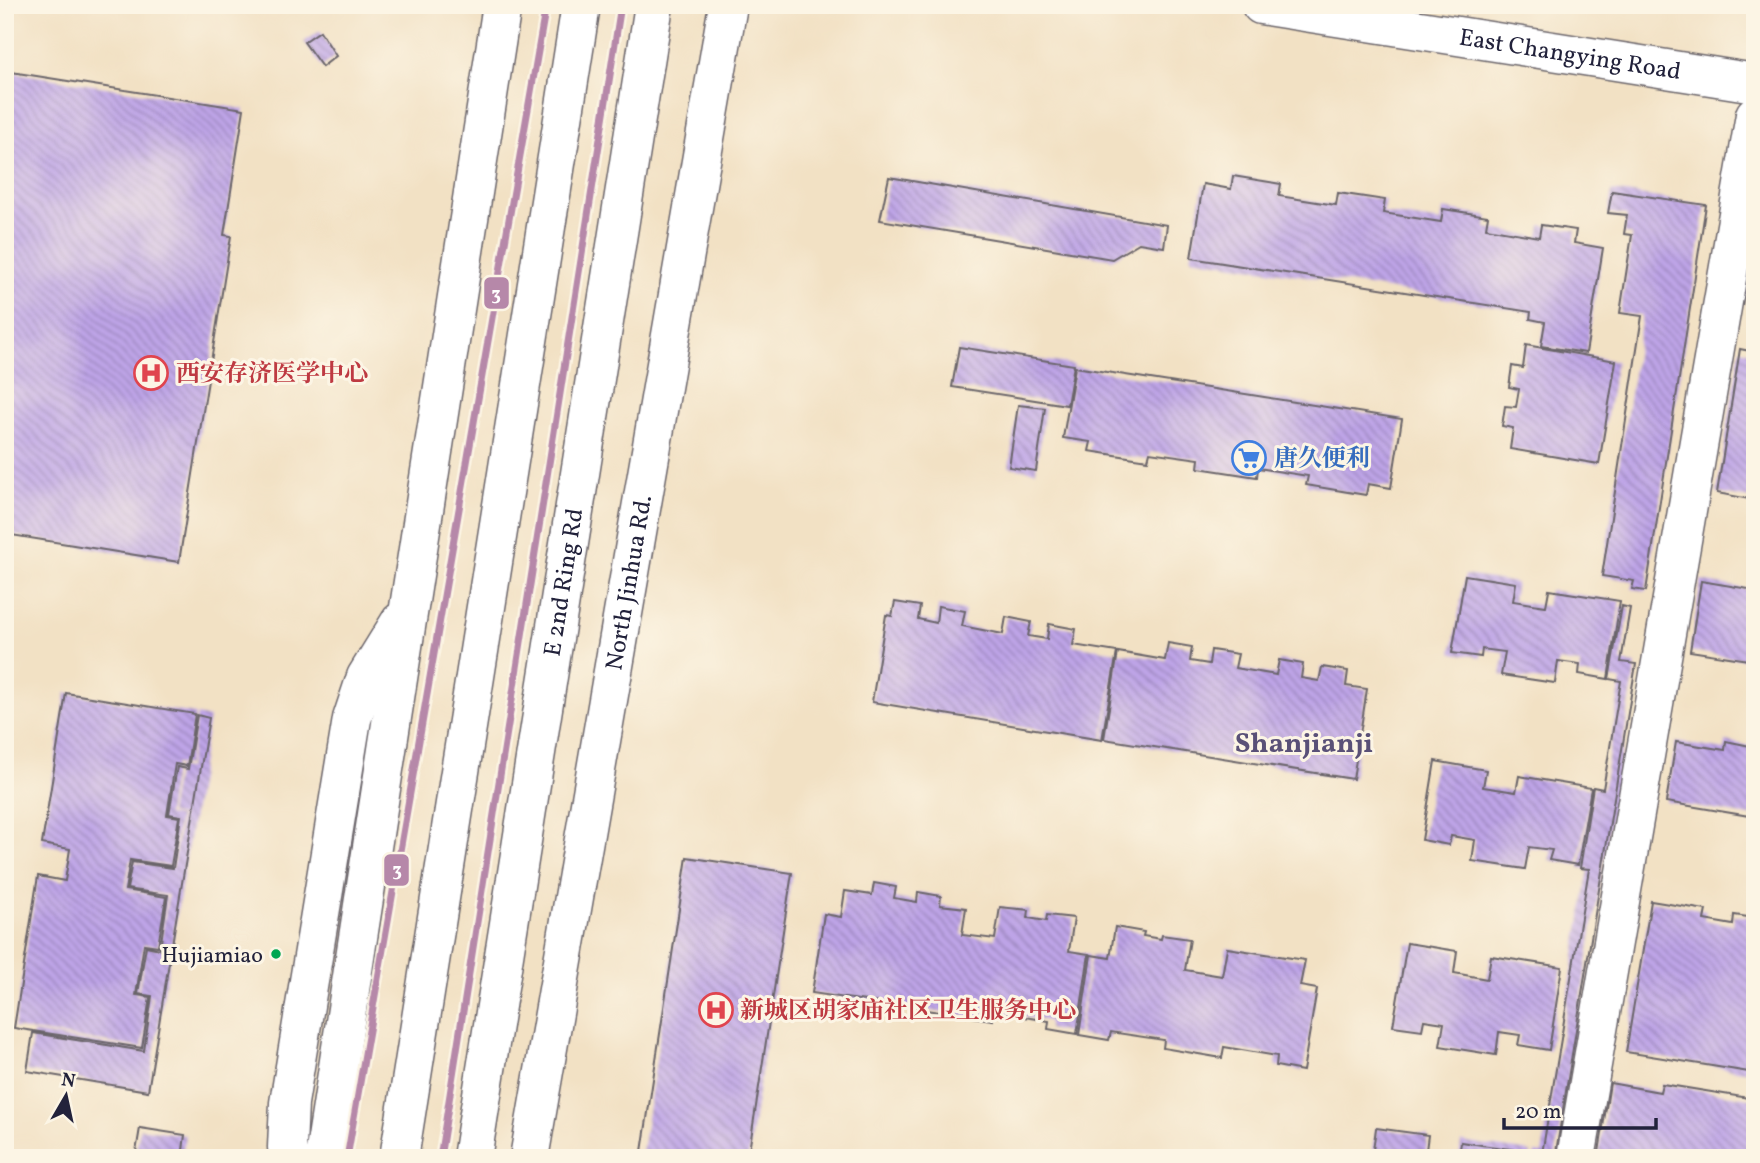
<svg xmlns="http://www.w3.org/2000/svg" width="1760" height="1163" font-family="Vollkorn,'Noto Serif SC',serif">
  <style>
    .building { fill: url(#building-back-hatch) }
    .lines { fill: none; stroke-linecap: round; stroke-linejoin: round }
    .street-casing { stroke: #6b656b; stroke-width: 41 }
    .secondary-casing { stroke: #6b656b; stroke-width: 41 }
    .highway-casing { stroke: #6b656b; stroke-width: 41 }
    .street { stroke: #fff; stroke-width: 38 }
    .secondary { stroke: #fff; stroke-width: 38 }
    .highway { stroke: #fff; stroke-width: 38 }
    .metro-1-casing { stroke: #fcf5e5; stroke-width: 12 }
    .metro-1 { stroke: #b688a9; stroke-width: 7 }
    .bus-dot { fill: #00a651; stroke: #fcf5e5; stroke-width: 2.5 }
    .labels { text-anchor: middle; stroke-width: 6; stroke-linejoin: round; paint-order: stroke }
    .bus-label { font-size: 22px; fill: #22223b; stroke: #fcf5e5; text-anchor: end }
    .street-label { font-size: 24px; fill: #22223b; stroke: #fcf5e5 }
    .health-label { font-size: 24px; font-weight: bold; fill: #be3a42; stroke: #fcf5e5; text-anchor: start }
    .shop-label { font-size: 24px; font-weight: bold; fill: #366cbe; stroke: #fcf5e5; text-anchor: start }
    .quarter-label { font-size: 28px; font-weight: bold; fill: #595077; stroke: #fcf5e5 }
    .line-badge { stroke: #fcf5e5; stroke-width: 2.5 }
    .badge-label { font-size: 19px; text-anchor: middle; font-weight: bold; fill: #fff }
  </style>
  <defs>
    <pattern id="building-back-hatch" width="6" height="6" patternUnits="userSpaceOnUse" patternTransform="scale(1.75)"><rect width="6" height="6" fill="#bea4e7"/><path d="M-1 5l2 2M0 0l6 6M5-1l2 2" fill="none" stroke="#9a85bc"/></pattern>
  </defs>
  <rect width="100%" height="100%" fill="#fcf5e5"/>
  <filter id="ink" filterUnits="userSpaceOnUse"><feTurbulence type="fractalNoise" baseFrequency=".0143" numOctaves="2"/><feDisplacementMap in="SourceGraphic" scale="14" xChannelSelector="R" yChannelSelector="G"/><feConvolveMatrix kernelMatrix="1 2 1 2 8 2 1 2 1" color-interpolation-filters="sRGB"/></filter>
  <filter id="wash" filterUnits="userSpaceOnUse"><feTurbulence type="fractalNoise" baseFrequency=".00686" numOctaves="4" result="noise"/><feDisplacementMap in="SourceGraphic" scale="28" xChannelSelector="R" yChannelSelector="G"/><feGaussianBlur stdDeviation="1.57" result="paint"/><feColorMatrix in="noise" values="0 0 0 0 0 0 0 0 0 0 0 0 0 0 0 0 0 1.4 0 .05"/><feComposite in="paint" operator="in"/></filter>
  <g filter="url(#wash)">
    <rect width="100%" height="100%" fill="#f2e1c4"/>
    <g id="blocks">
      <path class="building" d="M320 31 336 56 322 67 304 42Z
        M5 71 244 109 224 235 231 236 179 562 5 534Z
        M1233 176 1281 184 1279 196 1336 205 1338 193 1385 200 1383 213 1441 222 1443 209 1488 216 1486 228 1539 237 1541 225 1576 230 1574 243 1603 248 1586 353 1541 346 1545 322 1530 319 1531 312 1191 258 1203 184 1231 189Z
        M889 177 1167 225 1164 247 1139 243 1112 259 880 220Z
        M1612 191 1706 205 1646 591 1632 589 1634 581 1602 576 1642 316 1620 313 1632 235 1624 234 1627 215 1608 213Z
        M1755 227V300L1738 296Z
        M1526 345 1616 361 1599 464 1510 449 1513 428 1502 426 1505 406 1516 407 1519 389 1509 387 1512 366 1523 368Z
        M959 347 1074 365 1067 405 952 387Z
        M1740 349 1755 352V500L1717 493Z
        M1075 367 1402 419 1391 488 1368 484 1366 495 1306 485 1308 476 1258 468 1257 477 1198 468 1199 459 1150 452 1148 460 1089 451 1091 442 1063 438Z
        M1018 405 1045 408 1036 471 1009 467Z
        M1465 575 1516 583 1513 601 1546 606 1549 590 1620 601 1608 679 1579 674 1580 664 1558 661 1555 683 1501 675 1505 652 1482 649 1481 657 1452 653Z
        M1701 581 1755 590V661L1690 651Z
        M895 602 920 606 918 619 936 623 938 606 965 611 962 626 1003 634 1006 617 1031 622 1028 636 1047 639 1049 624 1076 629 1073 645 1117 652 1102 740 872 702 886 615 892 616Z
        M1622 606 1630 608 1621 662 1636 664 1555 1158H1534L1535 1153 1542 1154 1589 869 1580 868 1593 787 1603 789 1621 681 1609 679Z
        M1168 643 1192 647 1190 661 1209 664 1211 650 1238 654 1235 668 1276 675 1279 660 1303 664 1301 678 1319 681 1322 667 1348 671 1346 686 1367 689 1353 779 1104 739 1118 652 1165 660Z
        M66 693 195 714 187 766 175 764 167 815 179 817 171 866 130 860 125 890 166 897 158 946 144 944 136 995 150 997 142 1048 14 1028 38 876 65 881 70 849 42 844Z
        M197 715 209 718 148 1091 27 1071 33 1033 144 1051 152 996 138 994 146 946 160 949 168 895 127 889 132 862 173 868 181 816 169 814 177 767 188 769Z
        M1726 741 1755 747V817L1666 802 1676 742 1725 750Z
        M1435 761 1486 770 1483 787 1516 792 1519 776 1591 788 1578 865 1549 860 1552 850 1529 847 1525 869 1472 861 1475 840 1451 836 1449 845 1422 840Z
        M687 857 792 873 748 1158H641Z
        M874 883 896 887 894 898 917 902 918 892 941 896 940 905 966 908 962 935 995 939 1000 907 1029 910 1028 918 1046 921 1047 915 1074 918 1069 951 1089 954 1077 1034 1048 1029 1049 1021 994 1012 993 1020 812 993 824 914 841 917 845 891 872 895Z
        M1651 901 1706 910 1704 920 1733 925 1734 915 1755 918V1073L1626 1052Z
        M1115 927 1144 932 1143 936 1161 939 1162 935 1190 939 1185 970 1222 976 1227 948 1305 960 1300 986 1317 989 1303 1071 1276 1066 1277 1056 1224 1047 1222 1058 1163 1048 1164 1040 1111 1032 1109 1040 1079 1035 1091 955 1110 958Z
        M1407 943 1457 951 1454 973 1487 979 1491 956 1562 967 1549 1050 1518 1045 1520 1035 1499 1032 1496 1055 1440 1046 1444 1023 1424 1020 1422 1030 1393 1026Z
        M1610 1083 1660 1092 1662 1084 1755 1099V1158H1633L1599 1152Z
        M140 1128 185 1135 182 1158H135Z
        M1376 1128 1428 1135 1425 1158H1372Z
        M1461 1142 1531 1152 1530 1158H1459Z"/>
    </g>
  </g>
  <g filter="url(#ink)">
    <use href="#blocks" fill-opacity="0" stroke="#6b656b" stroke-width="2"/>
    <g class="lines">
      <g class="street-casing">
        <path id="street" d="M1576 1158 1755 115"/>
      </g>
      <g class="secondary-casing">
        <g id="secondary">
          <path id="s1" d="M1261 5 1755 83"/>
          <path d="M289 1158 287 1147 289 1103 352 719 366 677 400 622"/>
          <path d="M324 1158 502 5"/>
          <path id="s2" d="M529 1158 728 5"/>
        </g>
      </g>
      <g class="highway-casing">
        <g id="highway">
          <path d="M399 1158 581 5"/>
          <path id="s3" d="M472 1158 654 5"/>
        </g>
      </g>
      <use href="#street" class="street"/>
      <use href="#secondary" class="secondary"/>
      <use href="#highway" class="highway"/>
      <g class="metro-1-casing">
        <path id="metro-1" d="M347 1158 546 5
          M440 1158 621 5"/>
      </g>
      <use href="#metro-1" class="metro-1"/>
    </g>
  </g>
  <defs>
    <g id="hospital-ring" transform="scale(1.75)"><circle r="9.5" fill="#fcf5e5" stroke="#e0444e" stroke-width="1.5"/><path d="M-5-5h3v3.5h4V-5h3V5h-3V1.5h-4V5h-3Z" fill="#e0444e"/></g>
    <g id="supermarket-ring" transform="scale(1.75)"><circle r="9.5" fill="#fcf5e5" stroke="#3f7fe0" stroke-width="1.5"/><path d="M-6-5.5h2.5l.6 2H6L4.5 2H-2.5L-4.4-4H-6ZM-1.5 3.2a1.3 1.3 0 1 0 .1 0ZM3 3.2a1.3 1.3 0 1 0 .1 0Z" fill="#3f7fe0"/></g>
  </defs>
  <g fill-rule="evenodd">
    <use href="#hospital-ring" x="151" y="373"/>
    <use href="#supermarket-ring" x="1249" y="458"/>
    <use href="#hospital-ring" x="716" y="1010"/>
  </g>
  <circle class="bus-dot" cx="276" cy="954" r="6"/>
  <g class="labels">
    <g class="bus-label">
      <text x="263" y="962">Hujiamiao</text>
    </g>
    <g class="street-label">
      <text dy="8" stroke="none"><textPath href="#s1" startOffset="313">East Changying Road</textPath></text>
      <text dy="8" stroke="none"><textPath href="#s3" startOffset="583">E 2nd Ring Rd</textPath></text>
      <text dy="8" stroke="none"><textPath href="#s2" startOffset="584">North Jinhua Rd.</textPath></text>
    </g>
    <g class="health-label">
      <text x="176" y="381">西安存济医学中心</text>
      <text x="740" y="1018">新城区胡家庙社区卫生服务中心</text>
    </g>
    <g class="shop-label">
      <text x="1274" y="466">唐久便利</text>
    </g>
    <g class="quarter-label">
      <text x="1304" y="752">Shanjianji</text>
    </g>
  </g>
  <g class="line-badge">
    <rect x="483" y="276" width="27" height="34" rx="7" fill="#b688a9"/>
    <rect x="383" y="853" width="27" height="34" rx="7" fill="#b688a9"/>
  </g>
  <g class="badge-label">
    <text x="496" y="300">3</text>
    <text x="397" y="876">3</text>
  </g>
  <rect width="1760" height="1163" fill="none" stroke="#fcf5e5" stroke-width="28"/>
  <g transform="translate(66 1096) rotate(9)" stroke="#fcf5e5" stroke-width="5" paint-order="stroke">
  <path d="M0-5L12 26L0 18L-12 26Z" fill="#22223b"/>
  <text y="-10" font-size="19" font-weight="bold" text-anchor="middle" fill="#22223b">N</text>
  </g>
  <path d="M1504 1118v10h152v-10" fill="none" stroke="#22223b" stroke-width="3.5"/>
  <text x="1515" y="1118" font-size="21" fill="#22223b" stroke="#fcf5e5" stroke-width="5" paint-order="stroke">20 m</text>
</svg>
